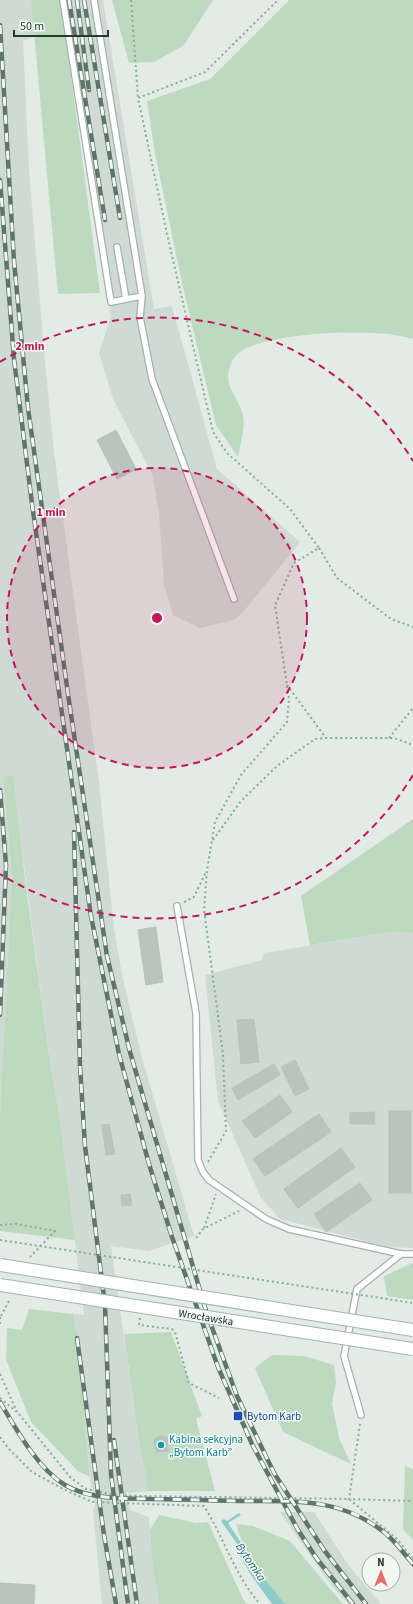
<svg xmlns="http://www.w3.org/2000/svg" width="413" height="1604" font-family="'Source Sans 3',sans-serif">
  <style>
    .built { fill: #d0dad4 }
    .green { fill: #bddac0 }
    .water { fill: #8fcac9 }
    .building { fill: #b7c5be; stroke: #b5c3bb }
    .lines { fill: none; stroke-linecap: round; stroke-linejoin: round }
    .service-casing { stroke: #a5b2ab; stroke-width: 8 }
    .path { stroke: #85ab99; stroke-width: 2; stroke-dasharray: 2 3; stroke-linecap: butt }
    .service { stroke: #fff; stroke-width: 5.5 }
    .rail-casing { stroke: #5e756b; stroke-width: 4.5 }
    .rail { stroke: #f2f7f4; stroke-width: 3; stroke-dasharray: 9; stroke-linecap: butt }
    .secondary-bridge-casing { stroke: #a2b5ab; stroke-width: 14; stroke-linecap: butt }
    .path-bridge { stroke: #85ab99; stroke-width: 2; stroke-dasharray: 2 3; stroke-linecap: butt }
    .secondary-bridge { stroke: #fff; stroke-width: 12 }
    .ring { fill: none; stroke: #c2185b; stroke-width: 2; stroke-dasharray: 7 5 }
    .transit-dot { fill: #1a4fb4; stroke: #f2f7f4; stroke-width: 1.5 }
    .culture-dot { fill: #0f9aa8; stroke: #f2f7f4; stroke-width: 1.5 }
    .labels { text-anchor: middle; stroke-width: 3; stroke-linejoin: round; paint-order: stroke }
    .street-label { font-size: 11px; fill: #243a30; stroke: #f2f7f4 }
    .transit-label { font-size: 11px; fill: #164399; stroke: #f2f7f4; text-anchor: start }
    .culture-label { font-size: 11px; fill: #0d838f; stroke: #f2f7f4; text-anchor: start }
    .water-label { font-size: 12px; font-style: italic; fill: #246f6f; stroke: #f2f7f4 }
    .centre { fill: #c2185b; stroke: #f2f7f4; stroke-width: 2 }
    .ring-label { font-size: 12px; text-anchor: middle; font-weight: bold; fill: #c2185b; stroke: #f2f7f4; stroke-width: 3; stroke-linejoin: round; paint-order: stroke }
  </style>
  <rect width="100%" height="100%" fill="#e2ebe5"/>
  <path class="built" d="M0 0H103L154 309 172 306 217 469 300 542 244 611 234 620 200 628 173 615 164 585 159 513 152 474 113 399 99 353 111 316 63 26 23 41 29 170 44 351 54 452 99 783 114 929 122 975 142 1058 194 1236 148 1251 111 1246 140 1449 146 1475 147 1491 127 1493 130 1510 149 1517 152 1561 159 1604H102L93 1510 95 1505 93 1490 91 1487 86 1442 81 1356 73 1314 84 1315 59 1112 51 1069 12 775 3 777 12 875 0 1116Z
    M389 932 413 933V1248L388 1247 280 1219 261 1198 218 1101 205 975 262 960 264 953Z
    M280 1512H314L349 1566 381 1604H348L328 1581Z"/>
  <path class="green" d="M31 0H59L70 68 100 293 58 294Z
    M112 0H213L184 45 154 62 129 63Z
    M289 0H413V339C379 327 277 332 245 349 237 353 231 360 229 370 224 384 238 399 242 412 247 426 240 443 238 457L216 425 182 283 155 153 147 101 210 79Z
    M13 775 26 887 51 1069 59 1112 75 1240 0 1231V1116L12 875 3 777Z
    M413 819V933L389 932 310 945 301 896Z
    M413 1263V1300L387 1296 384 1276Z
    M29 1309 73 1314 81 1356 86 1442 90 1477 78 1471 31 1422 6 1360 7 1328 22 1330Z
    M171 1332 202 1416 196 1419 215 1491H147L146 1475 140 1449 124 1334Z
    M272 1355 304 1356 334 1365 336 1382 332 1404 339 1438 351 1464 283 1432 255 1368Z
    M405 1466 413 1469V1540L403 1529Z
    M159 1515 196 1523 208 1522 243 1599 247 1604H159L152 1561 150 1530Z
    M236 1524 253 1526 290 1541 343 1604H285C265 1579 245 1555 236 1524Z"/>
  <path class="water" d="M239 1513 241 1515 228 1523 265 1579 285 1604H272L251 1575 238 1552 240 1548 221 1521 224 1519 227 1521Z"/>
  <path class="building" d="M116 430 136 469 117 479 97 440Z
    M156 927 163 982 146 985 138 930Z
    M254 1019 259 1062 241 1064 237 1020Z
    M295 1060 309 1089 295 1096 281 1067Z
    M274 1064 280 1075 238 1100 232 1088Z
    M280 1095 292 1112 255 1138 242 1121Z
    M389 1111H411V1193H389Z
    M374 1112 375 1124H350V1113Z
    M319 1114 331 1132 265 1176 253 1159Z
    M109 1124 115 1154 106 1155 102 1125Z
    M341 1148 355 1167 298 1208 284 1189Z
    M360 1183 372 1200 326 1232 314 1214Z
    M130 1194 132 1205 122 1206 121 1195Z
    M160 1436 167 1437 168 1451 156 1452 154 1439Z
    M0 1583 35 1585 34 1604H0Z"/>
  <g class="lines">
    <g class="service-casing">
      <path id="service" d="M63 0 111 302 126 299
        M94 0 142 296 126 299 117 247
        M142 296 140 317 152 379 234 599
        M177 906 196 1013 198 1160 203 1172 209 1180 266 1219 289 1229 401 1254H413
        M361 1415 344 1356 357 1289 401 1254"/>
    </g>
    <path class="path" d="M131 0 138 98
      M319 548 337 578 391 619 413 627
      M287 685 326 738H394L413 745
      M389 738 413 708
      M213 840 241 801 277 766 315 739 326 738
      M184 902 194 897 206 872
      M208 1162 226 1131 223 1054 204 910 207 870 215 822 241 775 287 722 289 699 275 605 294 563 319 548 290 509 227 453 213 432 167 234 138 98 205 72 278 0
      M0 1225 16 1224 55 1231 30 1257
      M204 1228 216 1194
      M196 1238 203 1229 239 1211
      M1 1316 10 1299
      M140 1318 139 1325 172 1329 175 1332 189 1383 219 1398
      M0 1324V1316
      M0 1374 17 1412
      M0 1398 18 1413 71 1478 86 1489 115 1495 140 1496 349 1499 397 1539 413 1559
      M360 1424 349 1499 413 1501
      M0 1437 9 1449 32 1472 63 1489 92 1502 204 1506C224 1538 235 1576 260 1604"/>
    <use href="#service" class="service"/>
    <g class="rail-casing">
      <path id="rail" d="M69 0 105 220
        M77 0 89 90
        M84 0 120 218
        M0 25 14 261 28 408 69 701 107 956 130 1052 206 1311 237 1396 274 1473 324 1550 366 1604
        M0 180 14 359 32 504 91 916 119 1054 149 1164 172 1237 218 1367 252 1444 298 1530 317 1559 353 1604
        M0 790 6 865 0 1015
        M74 832 80 1066 85 1146 105 1305 111 1474 128 1604
        M77 1338 104 1535 116 1604
        M0 1402C16 1429 38 1469 65 1485 91 1500 122 1498 150 1499 184 1499 217 1501 250 1501 300 1501 343 1499 385 1533 396 1542 404 1554 413 1564
        M114 1440 137 1604"/>
    </g>
    <use href="#rail" class="rail"/>
    <g class="secondary-bridge-casing">
      <path id="secondary-bridge" d="M0 1265 413 1330
        M0 1285 413 1349"/>
    </g>
    <path class="path-bridge" d="M0 1240 413 1303"/>
    <use href="#secondary-bridge" class="secondary-bridge"/>
  </g>
  <circle cx="157" cy="618" r="150" fill="#c2185b" fill-opacity=".12"/>
  <g class="ring">
    <circle cx="157" cy="618" r="150"/>
    <path d="M413 775A300 300 0 0 1 0 874M0 362A300 300 0 0 1 413 461"/>
  </g>
  <rect class="transit-dot" x="233" y="1411" width="10" height="10" rx="2"/>
  <circle class="culture-dot" cx="161" cy="1445" r="4"/>
  <g class="labels">
    <g class="street-label">
      <text transform="translate(206 1317) rotate(9)" y="4">Wrocławska</text>
    </g>
    <g class="transit-label">
      <text x="247" y="1420">Bytom Karb</text>
    </g>
    <g class="culture-label">
      <text x="169" y="1443">Kabina sekcyjna<tspan x="169" dy="13">„Bytom Karb”</tspan></text>
    </g>
    <g class="water-label">
      <text transform="translate(251 1562) rotate(56)" y="4">Bytomka</text>
    </g>
  </g>
  <circle cx="157" cy="618" r="6" class="centre"/>
  <g class="ring-label">
    <text x="30" y="350">2 min</text>
    <text x="51" y="516">1 min</text>
  </g>
  <g transform="translate(381 1572)"><circle r="19" fill="#f2f7f4" stroke="#a0aba6"/>
  <path d="M0-3L7 15L0 10L-7 15Z" fill="#e47067"/>
  <text y="-6" font-size="11" font-weight="bold" text-anchor="middle" fill="#243a30">N</text>
  </g>
  <path d="M14 30v6h94v-6" fill="none" stroke="#243a30" stroke-width="2"/>
  <text x="20" y="30" font-size="12" fill="#243a30" stroke="#f2f7f4" stroke-width="3" paint-order="stroke">50 m</text>
</svg>
